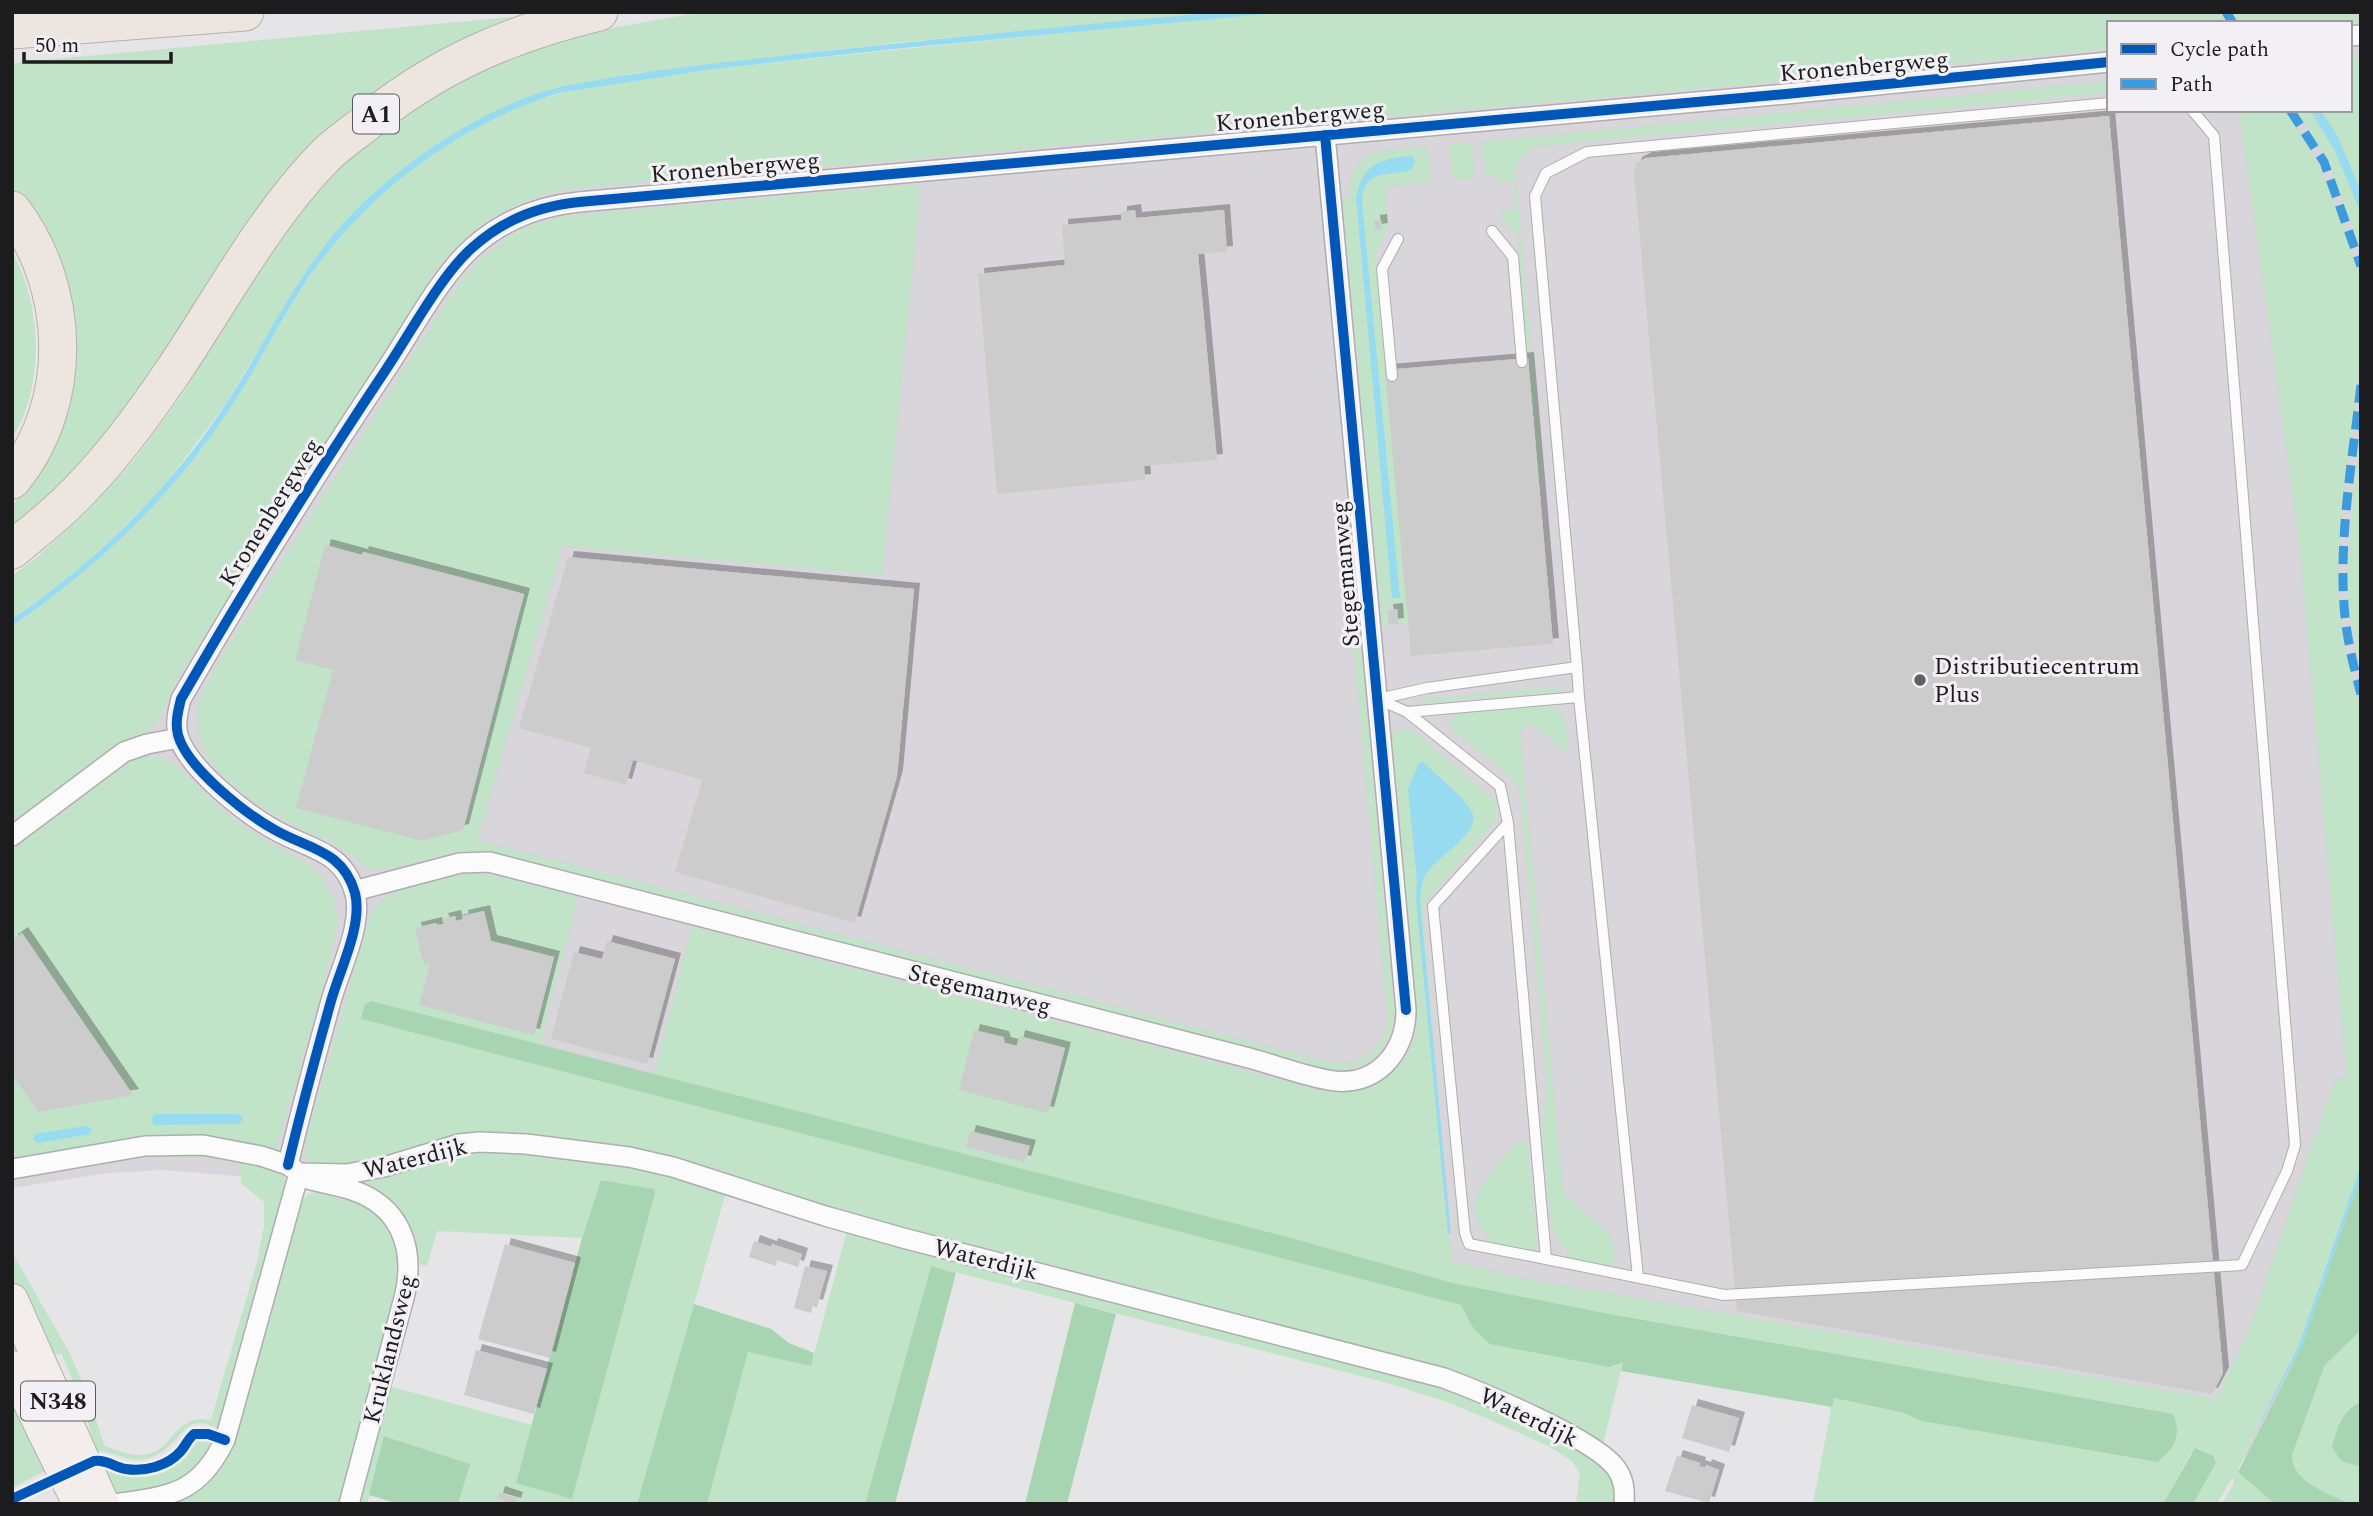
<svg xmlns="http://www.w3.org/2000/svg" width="2373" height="1516" font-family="Spectral,serif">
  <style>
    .built { fill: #d8d5db }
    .green { fill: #c1e3c7 }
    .forest { fill: #a8d5b1 }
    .water { fill: #97dbf0 }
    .building { fill: #cccccd; filter: url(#shadow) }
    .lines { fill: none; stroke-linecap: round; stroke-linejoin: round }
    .service-casing { stroke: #aeadaf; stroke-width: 12 }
    .minor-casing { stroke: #aeadaf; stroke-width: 22 }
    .primary-casing { stroke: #b8b1ac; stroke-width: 34 }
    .motorway-casing { stroke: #b8b1ac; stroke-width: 39 }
    .service { stroke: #fbfbfb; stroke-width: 10 }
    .minor { stroke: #fbfbfb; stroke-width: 19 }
    .primary { stroke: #f3eeeb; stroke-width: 32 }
    .motorway { stroke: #ede6e0; stroke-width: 37 }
    .quiet { stroke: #3c9bdf; stroke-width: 9; stroke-dasharray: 18 9; stroke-linecap: butt }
    .cycleway-casing { stroke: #f2f0f4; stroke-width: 15 }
    .cycleway { stroke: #0057b8; stroke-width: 10 }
    .poi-dot { fill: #626163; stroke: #f2f0f4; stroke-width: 2.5 }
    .labels { text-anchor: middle; stroke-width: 6; stroke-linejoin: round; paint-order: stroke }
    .shield { fill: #f2f0f4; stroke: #5c5b5e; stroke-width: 2 }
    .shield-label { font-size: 23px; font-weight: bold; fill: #1c1b1d }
    .street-label { font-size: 24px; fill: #1c1b1d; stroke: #f2f0f4 }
    .poi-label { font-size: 24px; fill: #1c1b1d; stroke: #f2f0f4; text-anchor: start }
  </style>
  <defs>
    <filter id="shadow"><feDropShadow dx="6" dy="-6" stdDeviation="0" flood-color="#0004"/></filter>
  </defs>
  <rect width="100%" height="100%" fill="#e5e4e6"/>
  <path class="built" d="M2227 12H2361V1300L2262 1461 370 1010 317 1159 263 1178 163 1170 108 1173 12 1188V792L472 188 2109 23V110H2350V23H2114Z"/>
  <path class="green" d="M702 12H1220L903 42 635 73 556 88 533 95 497 112 404 168 306 271 225 405 160 491 113 538 67 579 12 619V576L36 558 85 514 135 459 182 395 267 259 312 199 358 149 425 99 505 57 595 31Z
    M1289 12H2221L2227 23H2109V48L1751 84 578 188C518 195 472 223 435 271L175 682 162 714 153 726 145 732 112 747 12 824V626C98 567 174 494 231 407 270 347 299 281 347 229 399 173 464 129 534 101 558 92 584 88 608 84 668 74 729 67 789 61 956 43 1122 27 1289 12Z
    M2230 12H2361V21L2238 23Z
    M557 13 375 104 110 436 12 531V507L36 471 55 432 22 197 12 188V63Z
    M2361 54V191L2343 148 2320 110H2350V55Z
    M2109 81V93L1538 146C1525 152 1519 158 1515 172L1543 477H1539L1517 233 1501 217 1500 212 1515 210 1513 182H1497V176H1486L1481 142Z
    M2239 110H2285C2314 148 2328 184 2344 228 2351 247 2360 268 2361 289 2366 394 2335 497 2339 601 2341 638 2351 675 2361 710V1165L2299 1345 2250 1441 2238 1471 2275 1504H2222L2234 1483 2232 1478 2217 1504H2193L2216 1463 2190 1455 2163 1504H1813L1833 1398 1904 1413 1921 1421 2157 1462C2179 1448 2175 1438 2173 1414L1610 1314 1453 1283 1291 1238 654 1075 692 927 1327 1092C1376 1096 1408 1072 1418 1024L1392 734H1398L1397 729 1408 730 1417 734 1496 801 1497 812 1494 822 1426 902 1423 913 1452 1261 1521 1278 2216 1399 2248 1333 2335 1079 2347 1077 2299 539Z
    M2296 110H2310L2335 151 2361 213V250L2328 160Z
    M1472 143 1474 175 1470 179H1453L1449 145Z
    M1428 147 1430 181 1385 187 1388 227 1376 254 1408 623 1398 624 1396 605 1387 606 1388 624 1382 625 1343 198H1349C1347 146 1389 150 1428 147Z
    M921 184 882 575 563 546 477 840 1332 1063C1361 1066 1383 1050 1388 1021L1349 596H1356L1394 1011C1394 1048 1368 1072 1331 1069L492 851C464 848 439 857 413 863 401 866 388 871 376 869 356 866 345 846 326 839 278 820 191 775 198 712 201 688 218 665 230 644L446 303C477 257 509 227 566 216Z
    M12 252C42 303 45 387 12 438Z
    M2361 425V520L2359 542 2361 676 2348 604V557Z
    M1562 687V691L1424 703 1423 699Z
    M1548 705C1567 712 1570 735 1566 752L1529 722 1520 732 1563 1194 1607 1231 1613 1243 1615 1261 1610 1266 1582 1261 1572 1257 1559 1243 1551 1223 1542 1134 1547 1083 1520 792 1512 778 1453 730 1451 718 1459 713Z
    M143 756 162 758 179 767 212 802 231 817 252 833 309 865 318 873 332 894 337 912 336 930 323 986 275 1153 227 1143 12 1164V850L94 789 125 763Z
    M476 873 503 877 578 897 540 1045 371 1002 361 1019 1461 1305 1473 1328 1623 1362 1602 1448 1503 1397 545 1142 372 1166H316C306 1160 304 1152 306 1140L370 916C374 909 378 903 384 899 401 886 455 876 476 873Z
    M1521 1142 1528 1146 1537 1248 1531 1253C1521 1250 1509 1249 1499 1245 1489 1241 1482 1232 1478 1222 1466 1191 1499 1164 1517 1143Z
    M460 1148 605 1158 726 1192 637 1504H458L469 1464 385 1436 367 1504H357L389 1386 532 1425 516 1483 572 1498 655 1195 654 1189 601 1180 582 1238 437 1231 427 1266 419 1264C411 1221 394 1193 351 1179Z
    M218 1151 283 1173 287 1188 220 1429C214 1427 206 1423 199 1423 182 1422 173 1454 145 1459 127 1462 113 1451 96 1451L87 1419 89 1417 61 1353 54 1355 12 1286V1252L70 1354 90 1400 104 1445C178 1480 162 1411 211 1420L257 1262 264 1226V1202L241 1183 240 1162 195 1157 130 1158 12 1181V1173L134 1152Z
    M319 1191C359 1201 397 1214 400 1262 401 1271 398 1281 396 1290L341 1504H164L209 1477 297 1205 309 1194Z
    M848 1227 1408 1371 1564 1437 1611 1471 1619 1504H1576L1580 1474 1572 1461 1552 1448 1498 1423 1444 1401 1384 1382 931 1266 865 1504H707L748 1351 811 1366Z
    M2361 1330V1402C2333 1413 2339 1436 2341 1461L2361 1467V1504H2351C2329 1493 2292 1483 2292 1455L2325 1365Z
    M12 1386 47 1470 12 1488Z
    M203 1439 215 1442 211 1453 177 1484 115 1497 102 1465C139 1482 169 1475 194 1441Z"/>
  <path class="forest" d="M371 1001 1291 1238 1453 1283 1610 1314 2173 1414C2182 1434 2175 1450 2157 1462L1921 1421 1904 1413 1834 1398 1832 1407 1621 1371 1623 1362 1609 1367 1490 1344 1473 1328 1461 1305 361 1019 365 1004Z
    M2361 1175V1330L2325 1365 2292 1455C2292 1483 2329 1493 2351 1504H2275L2238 1472 2302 1346Z
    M601 1180 654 1189 655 1194 572 1499 516 1483 582 1238Z
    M931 1266 956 1273 895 1504H865Z
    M1075 1303 1116 1314 1067 1504H1025Z
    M694 1304 771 1329 789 1343 814 1353 811 1366 748 1352 707 1504H637Z
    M2361 1402V1416L2358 1418 2361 1421V1467L2341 1461 2332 1447C2337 1429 2342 1409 2361 1402Z
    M384 1436 470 1464 458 1504H399L369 1495Z
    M2195 1448 2213 1456 2216 1463 2193 1504H2163Z"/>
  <path class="water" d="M1220 12H1289L904 48 713 69 558 93C459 125 371 190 311 274 282 317 259 364 231 407 174 495 98 567 12 626V619C96 562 170 489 226 404 263 347 291 285 335 233 384 175 464 119 536 94 561 85 588 82 614 77 669 68 724 62 780 56 926 40 1073 25 1220 12Z
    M2310 110H2320L2336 133 2361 191V213L2335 151Z
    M1411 156 1414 158 1415 163 1411 170C1386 177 1364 168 1362 202L1400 598H1392L1356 198C1363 164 1379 159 1411 156Z
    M1423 762C1434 773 1466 799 1472 812 1483 834 1431 859 1424 878 1421 885 1421 893 1420 900L1451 1234H1448L1416 899 1417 880 1408 789 1419 763Z
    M155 1114H236L242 1116 243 1120 238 1124 154 1125 152 1118Z
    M86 1126 92 1128 90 1134 37 1143 33 1139 35 1134Z
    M2361 1165V1175L2302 1346 2250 1443 2299 1345Z"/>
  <path class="building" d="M2109 116 2223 1373 2212 1394 1737 1311 1634 173 1636 163 1646 158Z
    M1135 210 1136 218 1224 210 1227 252 1198 254 1217 460 1144 466 1145 480 997 494 978 274 1065 265 1062 225 1121 220V212Z
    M1381 220 1382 229 1375 230 1374 221Z
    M1528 358 1553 644 1411 656 1385 370Z
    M325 545 362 555 363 552 524 594 463 830 422 841 296 808 333 670 295 660Z
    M568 557 914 589 897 776 855 923 675 872 702 780 633 760 626 785 584 773 591 748 519 728Z
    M1397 609 1398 624 1389 625 1387 610Z
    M484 911 491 941 554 957 534 1035 419 1005 430 963 424 965 415 928 436 923 437 925 444 924 442 919 455 916 456 921 463 919 462 916Z
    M22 933 133 1095 38 1112 12 1074V940Z
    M607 941 675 959 647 1064 551 1039 574 952 602 959Z
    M974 1030 1003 1037 1005 1043 1017 1046 1019 1036 1065 1048 1048 1113 959 1090Z
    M970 1131 1030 1146 1025 1162 966 1147Z
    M754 1241 771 1247 772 1244 802 1254 798 1267 777 1260 776 1266 749 1257Z
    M505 1244 575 1263 550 1358 478 1339Z
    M805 1266 827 1271 817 1306 813 1305 811 1313 794 1308Z
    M476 1350 547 1369 534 1414 464 1395Z
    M1692 1405 1739 1418 1729 1452 1682 1438Z
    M1677 1456 1700 1463 1699 1466 1705 1468 1706 1465 1719 1470 1709 1503 1665 1491Z
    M499 1492 517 1498 515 1504 497 1499Z"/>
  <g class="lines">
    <g class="service-casing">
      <path id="service" d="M2109 103 1587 152 1546 173 1535 196 1577 667 1427 688 1378 699 1407 712 1500 786 1508 823 1546 1259 1724 1295 2242 1265 2287 1171 2295 1145 2214 136 2192 110
        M1492 231 1513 257 1522 362
        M1392 376 1382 269 1398 239
        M1577 667 1579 697
        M1407 712 1579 697 1638 1277
        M1508 823 1433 906 1465 1233 1469 1244 1546 1259"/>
    </g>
    <g class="minor-casing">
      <path id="minor" d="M2350 36 2361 35
        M12 836 124 752 147 744 179 738
        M354 891 460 863 489 862 1249 1058C1275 1065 1302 1075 1328 1080 1375 1089 1406 1053 1406 1010L1325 135
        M288 1165C301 1110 316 1055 331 1001 340 969 363 925 355 893 343 850 308 849 275 830 246 814 187 768 178 735 175 723 178 711 181 699 246 586 315 476 387 368 411 332 441 275 473 247 503 220 539 206 579 202L1786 94 2109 62
        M12 1169 145 1146 203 1145 261 1156 288 1165 299 1173 347 1174 384 1167 459 1144 480 1142 526 1144 629 1157 673 1167 825 1216 903 1238 1444 1378C1481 1392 1594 1438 1616 1468 1624 1479 1625 1490 1624 1504
        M115 1504C171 1495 198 1495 225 1440L299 1173 305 1178C320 1183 337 1185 352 1190 400 1206 415 1247 405 1294L349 1504"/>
    </g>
    <g class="primary-casing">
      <path id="primary" d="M12 1300 103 1504
        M12 1367 79 1504"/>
    </g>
    <g class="motorway-casing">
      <path id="motorway" d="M12 30 245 12
        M12 210C71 288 75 403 12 480
        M12 550C30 535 48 521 65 505 106 466 140 420 172 373 220 302 265 217 325 156 336 145 349 136 362 126 434 66 508 34 599 12"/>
    </g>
    <use href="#service" class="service"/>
    <use href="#minor" class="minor"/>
    <use href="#primary" class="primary"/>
    <use href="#motorway" class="motorway"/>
    <path class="quiet" d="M2226 12 2233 23
      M2290 110 2324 162 2361 266
      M2361 385C2353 456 2339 533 2344 605 2346 635 2353 665 2361 694"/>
    <g class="cycleway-casing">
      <path id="cycleway" d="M1325 135 1406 1010
        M288 1165C301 1110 316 1055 331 1001 340 969 363 925 355 893 343 850 308 849 275 830 246 814 187 768 178 735 175 723 178 711 181 699 246 586 315 476 387 368 411 332 441 275 473 247 503 220 539 206 579 202L1786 94 2109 62
        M12 1499 94 1461C106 1459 114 1467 126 1469 145 1472 168 1466 181 1451 186 1445 188 1439 194 1434H208L225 1440"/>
    </g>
    <use href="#cycleway" class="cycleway"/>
  </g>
  <circle class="poi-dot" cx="1920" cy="680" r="7"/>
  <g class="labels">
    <g class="shield">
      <rect x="353" y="94.5" width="46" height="39" rx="5"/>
      <rect x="21" y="1381.5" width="74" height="39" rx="5"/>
    </g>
    <g class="shield-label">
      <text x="376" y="122">A1</text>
      <text x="58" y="1409">N348</text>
    </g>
    <g class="street-label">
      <text transform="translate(1864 66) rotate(-5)" y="8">Kronenbergweg</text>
      <text transform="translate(1300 116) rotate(-5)" y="8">Kronenbergweg</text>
      <text transform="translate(735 167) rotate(-5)" y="8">Kronenbergweg</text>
      <text transform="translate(270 512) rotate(-58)" y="8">Kronenbergweg</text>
      <text transform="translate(1345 574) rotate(-95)" y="8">Stegemanweg</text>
      <text transform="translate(980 989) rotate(14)" y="8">Stegemanweg</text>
      <text transform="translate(415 1158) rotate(-14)" y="8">Waterdijk</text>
      <text transform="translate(986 1259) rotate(14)" y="8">Waterdijk</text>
      <text transform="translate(389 1349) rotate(-76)" y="8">Kruklandsweg</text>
      <text transform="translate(1529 1417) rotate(26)" y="8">Waterdijk</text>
    </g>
    <g class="poi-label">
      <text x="1934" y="674">Distributiecentrum<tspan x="1934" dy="28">Plus</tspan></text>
    </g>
  </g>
  <rect width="2373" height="1516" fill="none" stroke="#1c1b1d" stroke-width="28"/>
  <rect x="2107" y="21" width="245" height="91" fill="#f2f0f4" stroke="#9c9b9e" stroke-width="2"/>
  <rect x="2121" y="44" width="35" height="10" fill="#0057b8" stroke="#9c9b9e" stroke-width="2"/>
  <text x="2170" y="56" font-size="21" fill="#1c1b1d">Cycle path</text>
  <rect x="2121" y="79" width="35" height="10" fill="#3c9bdf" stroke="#9c9b9e" stroke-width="2"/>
  <text x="2170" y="91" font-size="21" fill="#1c1b1d">Path</text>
  <path d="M24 52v10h147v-10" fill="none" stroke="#1c1b1d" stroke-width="3.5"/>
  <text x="35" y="52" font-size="21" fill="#1c1b1d" stroke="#f2f0f4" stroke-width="5" paint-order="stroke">50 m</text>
</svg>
